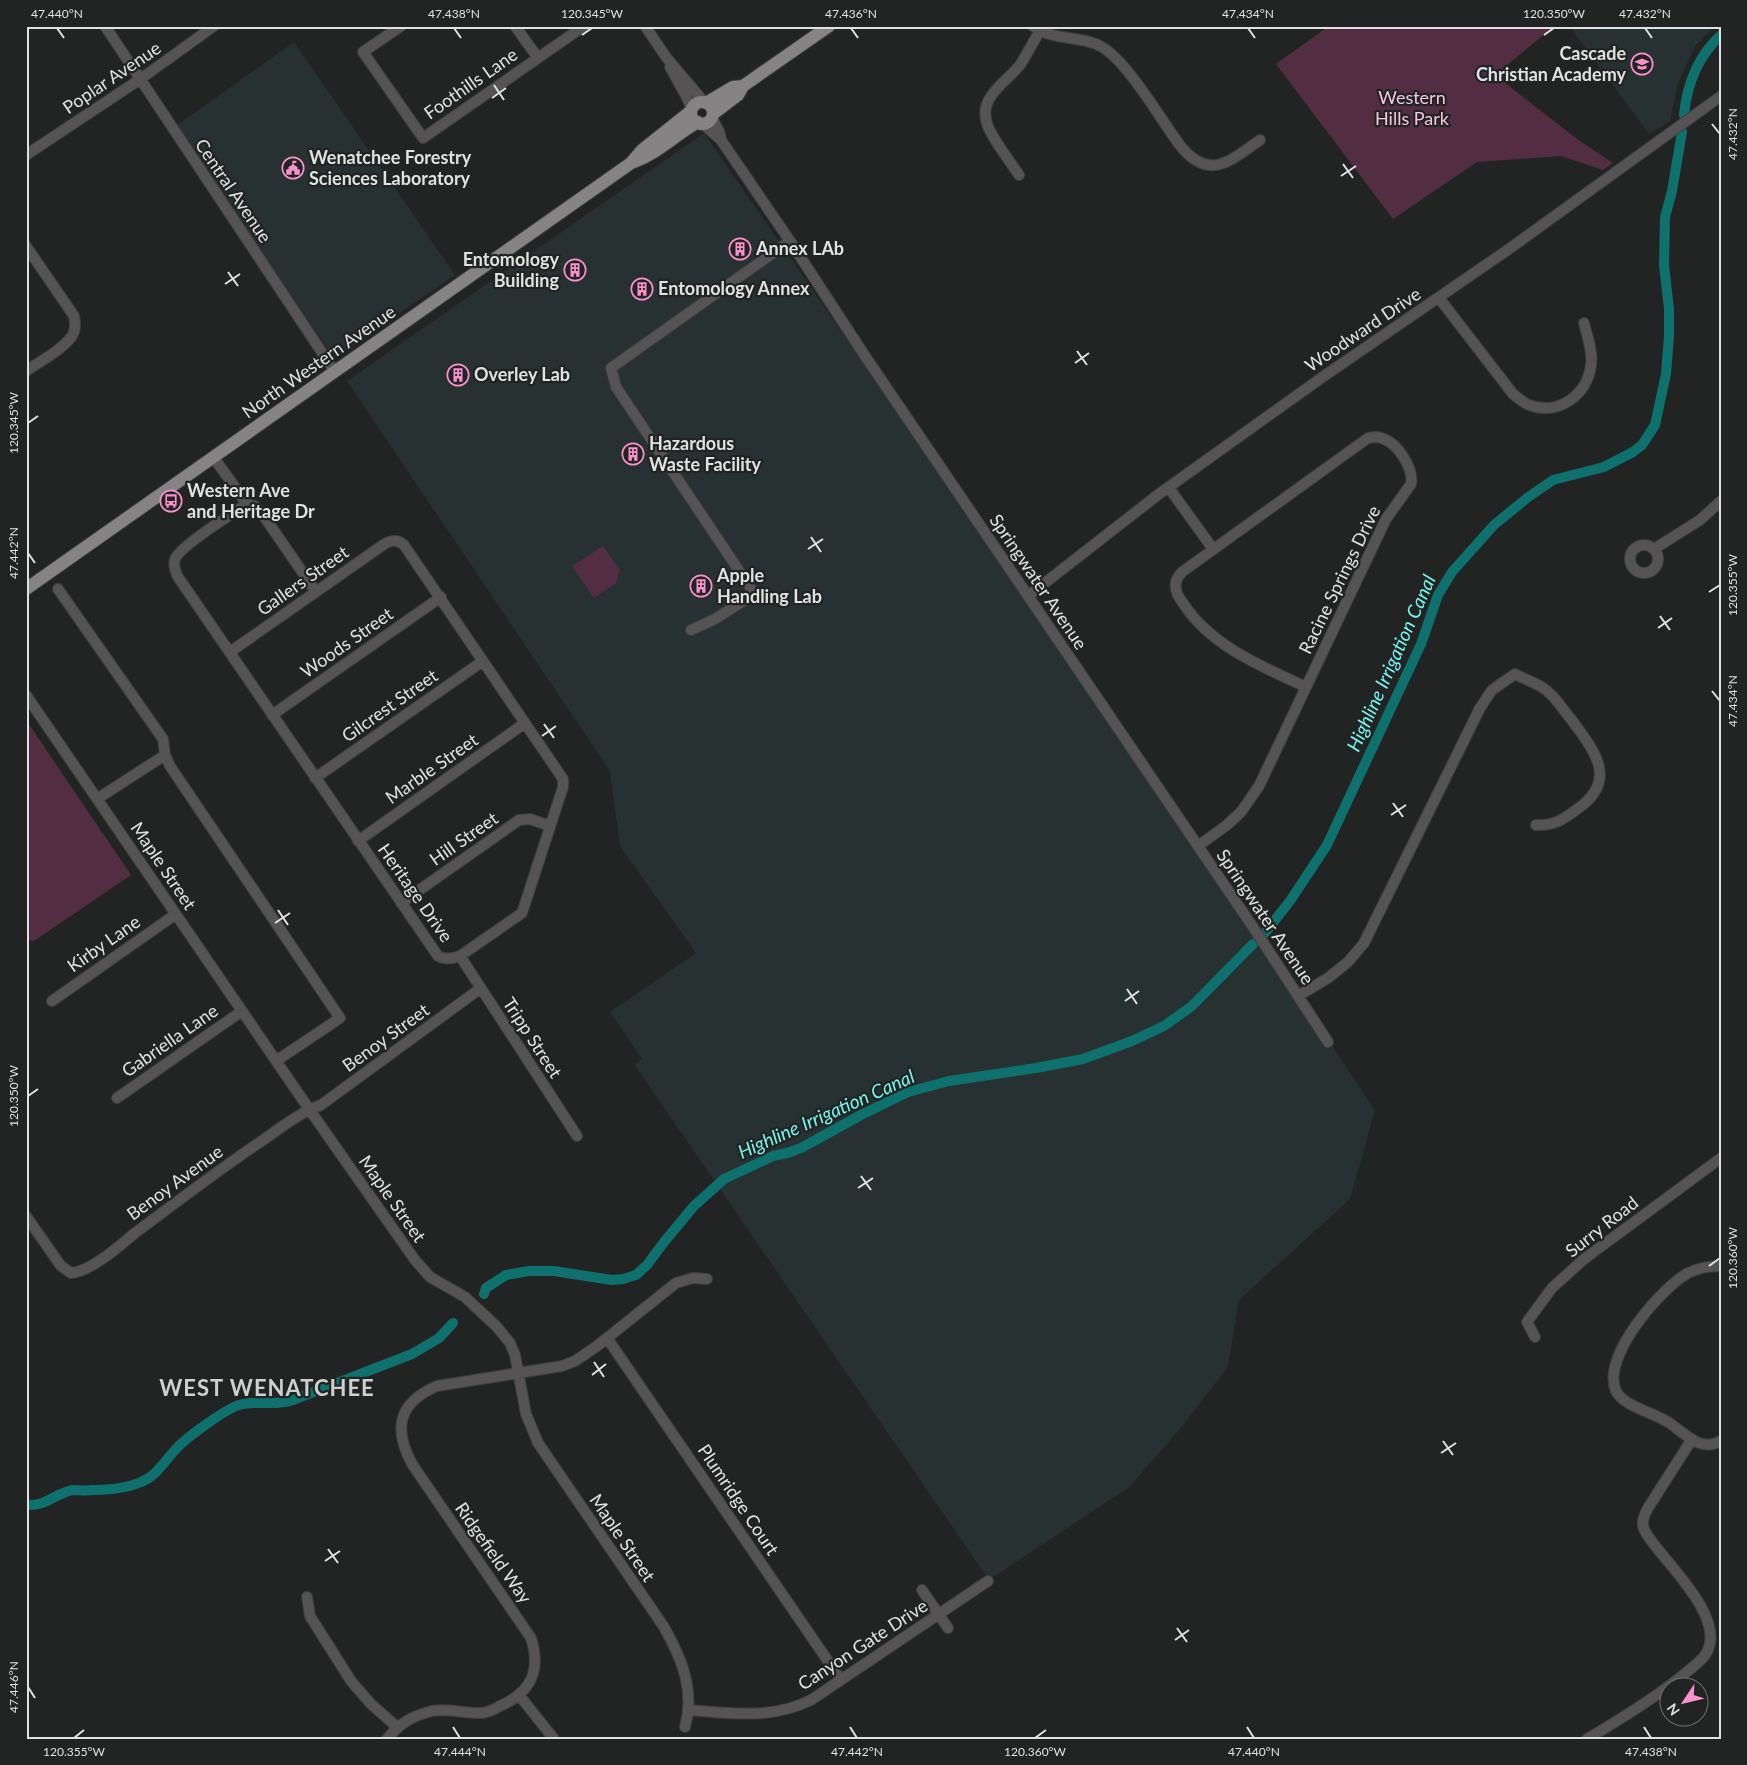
<svg xmlns="http://www.w3.org/2000/svg" width="1747" height="1765" font-family="Lato,sans-serif">
  <style>
    .built { fill: #273131 }
    .green { fill: #532e43 }
    .lines { fill: none; stroke-linecap: round; stroke-linejoin: round }
    .canal { stroke: #0e716e; stroke-width: 10 }
    .minor-casing { stroke: #3c3f3e; stroke-width: 12 }
    .major-casing { stroke: #3c3f3e; stroke-width: 14 }
    .minor { stroke: #555354; stroke-width: 10 }
    .major { stroke: #868385; stroke-width: 12 }
    .ticks { fill: none; stroke: #e0e2e2; stroke-width: 2 }
    .labels { text-anchor: middle; stroke-width: 4.5; stroke-linejoin: round; paint-order: stroke }
    .poi-label { font-size: 18px; font-weight: bold; fill: #e0e2e2; stroke: #212423; text-anchor: start }
    .street-label { font-size: 18px; fill: #e0e2e2; stroke: #212423 }
    .park-label { font-size: 18px; fill: #f6c4df; stroke: #212423 }
    .water-label { font-size: 19px; font-style: italic; fill: #77f4ee; stroke: #212423 }
    .district-label { font-size: 22px; font-weight: bold; letter-spacing: 1px; fill: #ccd1d0; stroke: #212423 }
    .neatline { fill: none; stroke: #e0e2e2; stroke-width: 2 }
    .ticks-label { font-size: 12px; text-anchor: middle; fill: #e0e2e2 }
  </style>
  <rect width="100%" height="100%" fill="#212423"/>
  <path class="built" d="M1569 26H1715L1696 45 1678 83 1670 121 1649 134Z
    M294 42 455 275 334 358 176 126Z
    M704 133 1255 930 1375 1110 1350 1199 1239 1300 1228 1367 1181 1428 1129 1487 989 1580 634 1064 642 1059 610 1012 696 953 620 846 610 771 347 381Z"/>
  <path class="green" d="M1329 26H1550L1552 28 1495 75 1577 139 1613 163 1603 170 1561 156 1477 162 1393 219 1276 64Z
    M603 546 620 570 616 583 594 598 572 566Z
    M26 720 131 875 34 941 26 940Z"/>
  <g class="lines">
    <path class="canal" d="M1684 115C1687 84 1698 56 1721 35
      M1264 934 1290 901 1327 845 1421 644 1438 595 1452 572 1494 525 1527 498 1553 480 1604 467 1633 452 1642 445 1655 425 1666 374 1669 336V309L1664 265 1665 217 1672 191 1682 132
      M484 1294 486 1288 506 1275 529 1271H554L612 1280 623 1279 636 1275 647 1265 664 1242 694 1206 724 1179 773 1156 787 1153 801 1148 861 1115 908 1092 949 1081 1036 1068 1083 1059 1132 1041 1164 1026 1192 1006 1253 944
      M26 1505C48 1506 55 1493 73 1490 79 1490 86 1491 92 1490 109 1490 125 1489 141 1482 157 1476 165 1460 177 1448 187 1437 222 1412 236 1406 253 1399 274 1407 293 1400L412 1354 439 1338 453 1323"/>
    <g class="minor-casing">
      <path id="minor" d="M105 26 335 372
        M401 26 363 52 423 138 584 26
        M515 26 538 58
        M645 26 666 57 704 102
        M1033 26C1051 40 1076 36 1096 44 1125 55 1161 121 1182 148 1211 181 1231 160 1260 140
        M670 67 685 94 692 109
        M712 118 719 131 721 139
        M703 124 721 140 790 241 863 353 1255 930 1328 1042
        M26 155 139 80 214 26
        M1019 175C1009 160 997 145 989 129 975 98 1004 85 1020 65 1027 54 1033 42 1040 31
        M26 246 74 316C75 321 76 326 74 332 69 346 39 362 26 371
        M1439 298 1513 394C1518 398 1524 403 1529 405 1559 416 1587 395 1591 365 1593 351 1587 336 1584 323
        M214 458 247 504 255 506 261 512 316 592
        M1169 488 1213 549
        M1630 559a14 14 0 1 1 28 0a14 14 0 1 1-28 0Z
        M1654 549 1700 520 1721 501
        M58 589 163 739 165 755 97 799
        M1028 596 1159 494 1324 376 1509 249 1721 96
        M691 630 715 619 748 598 752 594V590L616 387 611 368 790 241
        M230 652 383 545C391 540 397 539 404 545L563 779V787L522 913 460 956C452 959 445 960 438 956L178 577C175 571 173 565 175 559 180 546 233 513 247 504
        M26 695 309 1109 415 1260 430 1277 465 1297 497 1327 510 1343 515 1355 526 1414 538 1443 664 1627C682 1659 695 1690 685 1727
        M272 715 441 597
        M165 755 170 766 340 1018 276 1061
        M315 778 483 661
        M358 841 525 723
        M1198 846 1227 825 1241 812 1259 786 1386 519 1411 484C1414 469 1398 444 1384 439 1378 436 1374 437 1368 438L1182 572C1180 574 1177 578 1176 582 1174 592 1180 599 1185 606 1213 647 1263 667 1306 687
        M401 903 519 820 530 819 550 826
        M460 956 577 1136
        M1298 996 1328 978 1348 962 1364 943 1480 708 1492 690 1515 674C1524 679 1534 682 1543 688 1555 695 1562 709 1571 719 1592 748 1619 778 1580 807 1565 818 1556 826 1536 825
        M52 1001 176 914
        M117 1098 242 1011
        M26 1216 61 1266 71 1273C92 1271 119 1246 135 1233 178 1201 221 1168 266 1138 283 1126 301 1112 321 1105L481 988
        M1721 1266C1709 1266 1698 1268 1688 1273 1660 1289 1601 1357 1616 1391 1624 1407 1656 1413 1671 1424 1686 1435 1701 1452 1721 1441
        M1535 1337 1527 1322 1552 1288 1584 1259 1721 1158
        M607 1338 841 1680
        M922 1590 948 1628
        M307 1597 310 1616 351 1681 371 1704 397 1727
        M519 1695 554 1739
        M688 1710C732 1713 771 1720 811 1700L988 1581
        M387 1739C400 1723 412 1716 432 1711 448 1708 466 1714 482 1713 489 1712 495 1709 500 1706 532 1692 541 1670 531 1638L412 1464C393 1428 398 1403 437 1386L562 1366 575 1361 597 1346 676 1283 693 1278 707 1279
        M1587 1739C1621 1719 1657 1697 1688 1671 1694 1666 1703 1660 1707 1652 1724 1620 1676 1573 1657 1548 1652 1542 1645 1534 1643 1526 1642 1519 1645 1514 1648 1508L1692 1439"/>
    </g>
    <g class="major-casing">
      <path id="major" d="M691 113a11 11 0 1 1 22 0a11 11 0 1 1-22 0Z
        M706 103 733 87 743 86
        M713 114 738 95 743 86 829 26
        M634 162C658 153 675 135 698 122
        M26 589 631 163 642 150 691 111"/>
    </g>
    <use href="#minor" class="minor"/>
    <use href="#major" class="major"/>
  </g>
  <path class="ticks" d="M57 28 64 38M454 28 461 38M851 28 858 38M1248 28 1255 38M1645 28 1652 38M582 35 592 28M1544 35 1554 28M494 85 504 100M492 98 506 88M1712 124 1720 134M1343 164 1353 178M1341 176 1356 166M228 272 238 286M225 284 240 274M1077 351 1087 365M1075 363 1089 353M28 423 38 416M811 537 821 552M808 549 823 539M28 553 35 563M1709 592 1720 585M1660 616 1670 630M1658 628 1672 618M1712 691 1720 701M544 724 554 738M542 736 556 726M1393 803 1403 817M1391 815 1406 805M278 910 288 925M275 923 290 913M1127 989 1137 1004M1125 1001 1139 991M28 1096 38 1089M861 1176 871 1190M858 1188 873 1178M1709 1266 1720 1258M594 1362 604 1377M592 1375 606 1364M1443 1441 1453 1455M1441 1453 1456 1443M328 1549 338 1563M325 1561 340 1551M1177 1628 1187 1642M1175 1640 1189 1630M28 1687 35 1698M453 1727 460 1738M850 1727 857 1738M1247 1727 1254 1738M1644 1727 1651 1738M74 1738 84 1730M1035 1738 1046 1730"/>
  <defs>
    <g id="school-ring" transform="scale(1.125)"><circle r="9.5" fill="#212423" stroke="#f890cc" stroke-width="1.5"/><path d="M0-5L7-2L0 1L-7-2ZM-4 1L0 2.5L4 1V4Q0 6-4 4Z" fill="#f890cc"/></g>
    <g id="civic-ring" transform="scale(1.125)"><circle r="9.5" fill="#212423" stroke="#f890cc" stroke-width="1.5"/><path d="M-.6-6.5H3V-4.5H.6V-3L4-1V1h2V6H-6V1h2V-1L-.6-3ZM-1.2 2.5V6h2.4V2.5Z" fill="#f890cc"/></g>
    <g id="building-ring" transform="scale(1.125)"><circle r="9.5" fill="#212423" stroke="#f890cc" stroke-width="1.5"/><path d="M-4-6H4V6H1V3H-1V6H-4ZM-2.5-4.3h1.7v1.8h-1.7ZM.8-4.3h1.7v1.8H.8ZM-2.5-1h1.7V.8h-1.7ZM.8-1h1.7V.8H.8Z" fill="#f890cc"/></g>
    <g id="bus-ring" transform="scale(1.125)"><circle r="9.5" fill="#212423" stroke="#f890cc" stroke-width="1.5"/><path d="M-5-6H5V4H4V6H2V4H-2V6H-4V4H-5ZM-3.5-4V0h7V-4ZM-3.5 1.2v1.5H-2V1.2ZM2 1.2v1.5H3.5V1.2Z" fill="#f890cc"/></g>
  </defs>
  <g fill-rule="evenodd">
    <use href="#school-ring" x="1642" y="64"/>
    <use href="#civic-ring" x="293" y="168"/>
    <use href="#building-ring" x="740" y="249"/>
    <use href="#building-ring" x="575" y="270"/>
    <use href="#building-ring" x="642" y="289"/>
    <use href="#building-ring" x="458" y="375"/>
    <use href="#building-ring" x="633" y="454"/>
    <use href="#bus-ring" x="171" y="501"/>
    <use href="#building-ring" x="701" y="586"/>
  </g>
  <g class="labels">
    <g class="poi-label">
      <text x="1626" y="60" text-anchor="end">Cascade<tspan x="1626" dy="21">Christian Academy</tspan></text>
      <text x="309" y="164">Wenatchee Forestry<tspan x="309" dy="21">Sciences Laboratory</tspan></text>
      <text x="756" y="255">Annex LAb</text>
      <text x="559" y="266" text-anchor="end">Entomology<tspan x="559" dy="21">Building</tspan></text>
      <text x="658" y="295">Entomology Annex</text>
      <text x="474" y="381">Overley Lab</text>
      <text x="649" y="450">Hazardous<tspan x="649" dy="21">Waste Facility</tspan></text>
      <text x="187" y="497">Western Ave<tspan x="187" dy="21">and Heritage Dr</tspan></text>
      <text x="717" y="582">Apple<tspan x="717" dy="21">Handling Lab</tspan></text>
    </g>
    <g class="street-label">
      <text transform="translate(112 78) rotate(-34)" y="6">Poplar Avenue</text>
      <text transform="translate(471 84) rotate(-35)" y="6">Foothills Lane</text>
      <text transform="translate(233 191) rotate(56)" y="6">Central Avenue</text>
      <text transform="translate(1363 330) rotate(-34)" y="6">Woodward Drive</text>
      <text transform="translate(319 362) rotate(-35)" y="6">North Western Avenue</text>
      <text transform="translate(1340 580) rotate(-64)" y="6">Racine Springs Drive</text>
      <text transform="translate(303 581) rotate(-35)" y="6">Gallers Street</text>
      <text transform="translate(1038 582) rotate(56)" y="6">Springwater Avenue</text>
      <text transform="translate(347 643) rotate(-35)" y="6">Woods Street</text>
      <text transform="translate(390 706) rotate(-35)" y="6">Gilcrest Street</text>
      <text transform="translate(432 769) rotate(-35)" y="6">Marble Street</text>
      <text transform="translate(464 839) rotate(-35)" y="6">Hill Street</text>
      <text transform="translate(163 866) rotate(56)" y="6">Maple Street</text>
      <text transform="translate(415 893) rotate(55)" y="6">Heritage Drive</text>
      <text transform="translate(1265 917) rotate(56)" y="6">Springwater Avenue</text>
      <text transform="translate(104 944) rotate(-35)" y="6">Kirby Lane</text>
      <text transform="translate(386 1038) rotate(-36)" y="6">Benoy Street</text>
      <text transform="translate(532 1038) rotate(57)" y="6">Tripp Street</text>
      <text transform="translate(170 1041) rotate(-35)" y="6">Gabriella Lane</text>
      <text transform="translate(175 1183) rotate(-36)" y="6">Benoy Avenue</text>
      <text transform="translate(392 1199) rotate(55)" y="6">Maple Street</text>
      <text transform="translate(1602 1227) rotate(-38)" y="6">Surry Road</text>
      <text transform="translate(738 1500) rotate(56)" y="6">Plumridge Court</text>
      <text transform="translate(622 1538) rotate(56)" y="6">Maple Street</text>
      <text transform="translate(493 1553) rotate(55)" y="6">Ridgefield Way</text>
      <text transform="translate(863 1645) rotate(-33)" y="6">Canyon Gate Drive</text>
    </g>
    <g class="park-label">
      <text x="1412" y="104">Western<tspan x="1412" dy="21">Hills Park</tspan></text>
    </g>
    <g class="water-label">
      <text transform="translate(1391 663) rotate(-66)" y="7">Highline Irrigation Canal</text>
      <text transform="translate(826 1114) rotate(-24)" y="7">Highline Irrigation Canal</text>
    </g>
    <g class="district-label">
      <text x="267" y="1396">WEST WENATCHEE</text>
    </g>
  </g>
  <rect width="1747" height="1765" fill="none" stroke="#212423" stroke-width="55"/>
  <g transform="translate(1684 1702) rotate(235)"><circle r="24" fill="#212423" stroke="#6d706f"/>
  <path d="M0-4L9 19L0 12L-9 19Z" fill="#f890cc"/>
  <text y="-8" font-size="14" font-weight="bold" text-anchor="middle" fill="#e0e2e2">N</text>
  </g>
  <rect x="28" y="28" width="1692" height="1710" class="neatline"/>
  <g class="ticks-label">
    <text x="57" y="18">47.440°N</text>
    <text x="454" y="18">47.438°N</text>
    <text x="592" y="18">120.345°W</text>
    <text x="851" y="18">47.436°N</text>
    <text x="1248" y="18">47.434°N</text>
    <text x="1554" y="18">120.350°W</text>
    <text x="1645" y="18">47.432°N</text>
    <text transform="translate(1733 134) rotate(-90)" y="4">47.432°N</text>
    <text transform="translate(14 423) rotate(-90)" y="4">120.345°W</text>
    <text transform="translate(14 553) rotate(-90)" y="4">47.442°N</text>
    <text transform="translate(1733 585) rotate(-90)" y="4">120.355°W</text>
    <text transform="translate(1733 701) rotate(-90)" y="4">47.434°N</text>
    <text transform="translate(14 1096) rotate(-90)" y="4">120.350°W</text>
    <text transform="translate(1733 1258) rotate(-90)" y="4">120.360°W</text>
    <text transform="translate(14 1687) rotate(-90)" y="4">47.446°N</text>
    <text x="74" y="1756">120.355°W</text>
    <text x="460" y="1756">47.444°N</text>
    <text x="857" y="1756">47.442°N</text>
    <text x="1035" y="1756">120.360°W</text>
    <text x="1254" y="1756">47.440°N</text>
    <text x="1651" y="1756">47.438°N</text>
  </g>
</svg>
